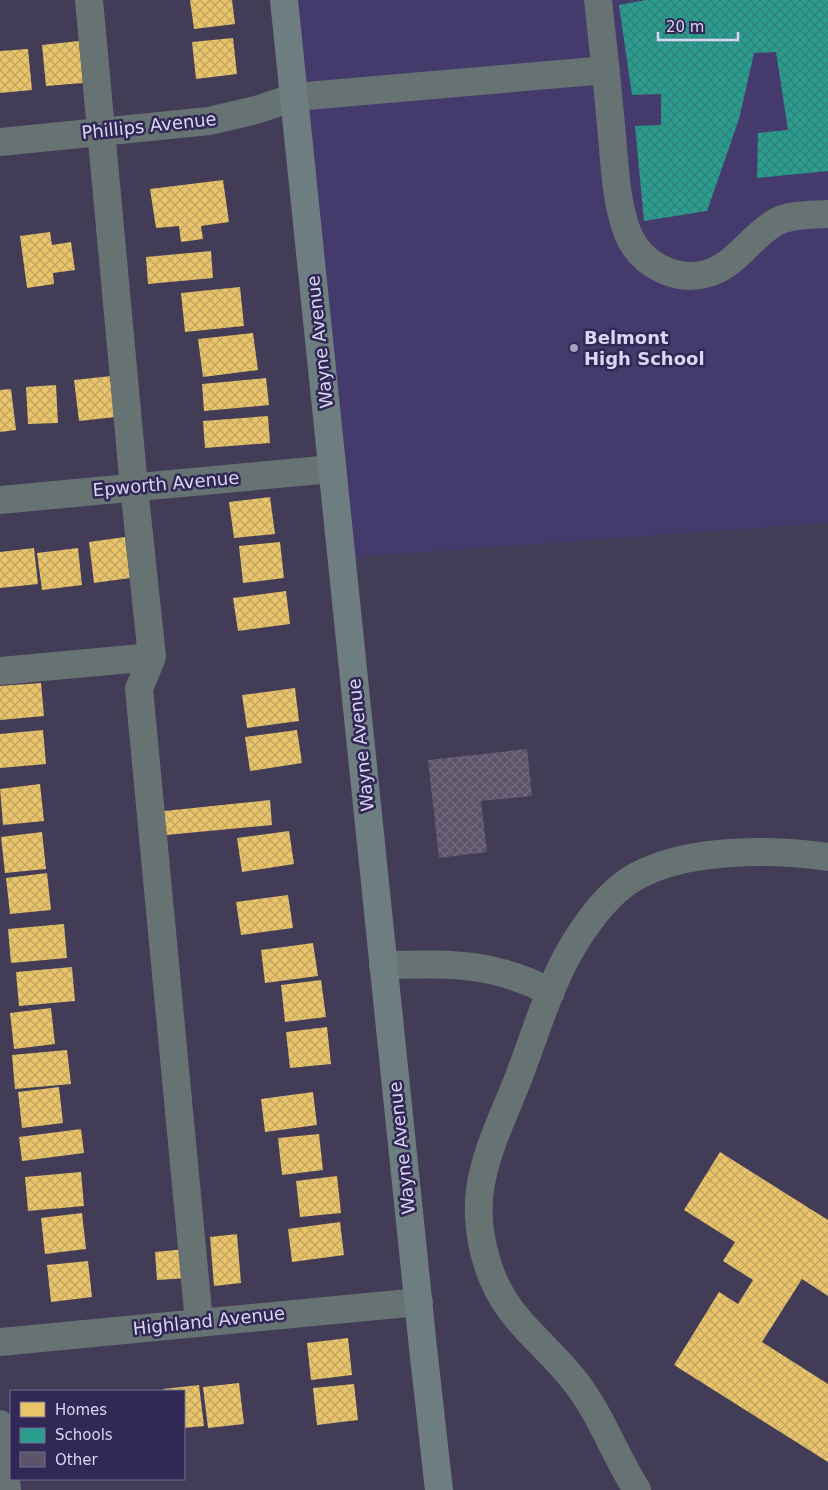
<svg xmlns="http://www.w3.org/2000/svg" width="828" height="1490" font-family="'DejaVu Sans',sans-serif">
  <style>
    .built { fill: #453a6c }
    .homes { fill: url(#homes-cross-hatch) }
    .schools { fill: url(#schools-cross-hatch) }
    .building { fill: url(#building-cross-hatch) }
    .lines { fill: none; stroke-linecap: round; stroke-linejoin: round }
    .minor { stroke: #677272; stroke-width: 28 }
    .major { stroke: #6e7d7f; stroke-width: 28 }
    .poi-dot { fill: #a5a0bc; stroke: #322855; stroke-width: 2 }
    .labels { text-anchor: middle; stroke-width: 5; stroke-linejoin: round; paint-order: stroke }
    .street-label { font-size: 18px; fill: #dad6f3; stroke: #322855 }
    .poi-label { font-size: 18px; font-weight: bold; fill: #dad6f3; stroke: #322855; text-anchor: start }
  </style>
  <defs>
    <pattern id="homes-cross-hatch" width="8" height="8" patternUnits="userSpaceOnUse" patternTransform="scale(1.25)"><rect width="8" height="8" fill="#e9c46a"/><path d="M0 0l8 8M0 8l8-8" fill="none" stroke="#bfa362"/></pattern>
    <pattern id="schools-cross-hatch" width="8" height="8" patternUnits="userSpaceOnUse" patternTransform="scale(1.25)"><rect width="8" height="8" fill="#2a9d8f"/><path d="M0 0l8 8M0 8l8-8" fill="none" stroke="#31817a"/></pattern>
    <pattern id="building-cross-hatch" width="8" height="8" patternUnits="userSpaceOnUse" patternTransform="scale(1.25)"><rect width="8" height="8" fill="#5c5469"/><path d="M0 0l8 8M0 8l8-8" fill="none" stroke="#736c7f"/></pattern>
  </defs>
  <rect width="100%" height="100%" fill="#423c56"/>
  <path class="built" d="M284 0H828V523L341 558Z"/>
  <path class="homes" d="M190 0H232L235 24 194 29Z
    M233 38 237 74 196 79 192 42Z
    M79 41 83 83 46 86 42 45Z
    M28 49 32 90 0 93V51Z
    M223 180 229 222 201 226 203 239 181 242 179 226 156 228 150 189Z
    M50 232 52 245 71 242 75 270 53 273 54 284 27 288 20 236Z
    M211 251 213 278 148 284 146 257Z
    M240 287 244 326 185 332 181 293Z
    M253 333 258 370 203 377 198 339Z
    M111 376 116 417 79 421 74 380Z
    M266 378 269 405 204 411 202 384Z
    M56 385 58 423 28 424 26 387Z
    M11 389 16 430 0 432V390Z
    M268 416 270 443 205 448 203 421Z
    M270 497 275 534 234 538 229 502Z
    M125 537 130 578 94 583 89 542Z
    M280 542 284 578 243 583 239 546Z
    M34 548 38 584 0 588V552Z
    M78 548 82 585 42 590 37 553Z
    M286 591 290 624 238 631 233 598Z
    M41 683 44 716 0 720V686Z
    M295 688 299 721 247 728 242 695Z
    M43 730 46 764 0 768V734Z
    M297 730 302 763 250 771 245 737Z
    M40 784 44 821 3 825 0 789Z
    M270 800 272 825 166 835 164 811Z
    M289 831 294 864 242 872 237 838Z
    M42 832 46 869 5 873 1 837Z
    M47 873 51 910 10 914 6 878Z
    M288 895 293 928 241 935 236 902Z
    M64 924 67 958 11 963 8 929Z
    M313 943 318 976 265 983 261 950Z
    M72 967 75 1001 19 1006 16 972Z
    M321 980 326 1017 285 1022 281 985Z
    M51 1008 55 1044 14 1049 10 1013Z
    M327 1027 331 1064 290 1068 286 1032Z
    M67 1050 71 1084 15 1089 12 1055Z
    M59 1087 63 1123 22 1128 18 1092Z
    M313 1092 317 1125 265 1132 261 1099Z
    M81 1129 84 1153 22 1161 19 1137Z
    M319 1134 323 1170 282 1175 278 1138Z
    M720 1152 828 1220V1296L802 1279 762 1342 828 1384V1462L674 1365 719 1292 738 1304 753 1280 723 1261 735 1242 684 1210Z
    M81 1172 84 1206 28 1211 25 1177Z
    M337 1176 341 1213 300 1217 296 1181Z
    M82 1213 86 1249 45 1254 41 1218Z
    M340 1222 344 1255 292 1262 288 1229Z
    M237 1234 241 1283 214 1286 210 1237Z
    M186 1249 188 1278 157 1280 155 1252Z
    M88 1261 92 1297 51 1302 47 1265Z
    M348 1338 352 1375 311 1380 307 1343Z
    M239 1383 244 1424 208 1428 203 1387Z
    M354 1384 358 1420 317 1425 313 1388Z
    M199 1385 204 1426 184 1428V1391H163V1389Z"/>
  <path class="schools" d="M646 0H828V171L757 178 758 133 788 130 776 52 754 53 739 119 707 211 644 221 635 126 661 125V94L632 95 619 5Z"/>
  <path class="building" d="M527 749 532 796 481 801 487 852 439 858 428 760Z"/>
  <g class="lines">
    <path class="minor" d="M89 0 134 487 152 657 139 689 199 1322
      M598 0C603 45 608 91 612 136 615 169 616 203 628 234 641 265 677 283 709 273 737 264 751 236 776 222 790 214 812 215 828 214
      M0 142 209 121 256 110 295 97 606 70
      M0 500 332 469
      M0 671 152 657
      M383 965C449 964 490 961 551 992
      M0 1342 419 1302
      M0 1424 7 1490
      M637 1490C614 1454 601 1414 574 1380 541 1338 503 1318 487 1262 480 1240 477 1213 480 1190 485 1152 504 1115 518 1079 537 1030 552 974 583 930 596 911 616 887 637 876 688 848 772 849 828 857"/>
    <path class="major" d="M284 0 423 1348 439 1490"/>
  </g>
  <circle class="poi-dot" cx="574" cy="348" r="5"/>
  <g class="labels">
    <g class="street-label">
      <text transform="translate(149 126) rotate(-6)" y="6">Phillips Avenue</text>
      <text transform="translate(320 342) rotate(-96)" y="6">Wayne Avenue</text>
      <text transform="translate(166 484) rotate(-5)" y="6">Epworth Avenue</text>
      <text transform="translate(361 745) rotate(-96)" y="6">Wayne Avenue</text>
      <text transform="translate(402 1148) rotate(-96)" y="6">Wayne Avenue</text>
      <text transform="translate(209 1321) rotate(-6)" y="6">Highland Avenue</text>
    </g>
    <g class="poi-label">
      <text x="584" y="344">Belmont<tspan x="584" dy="21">High School</tspan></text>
    </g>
  </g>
  <rect x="10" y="1390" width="175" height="90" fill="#322855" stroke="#756e94"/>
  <rect x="20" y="1402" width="25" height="15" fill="#e9c46a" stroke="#756e94"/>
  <text x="55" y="1415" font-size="15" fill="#dad6f3">Homes</text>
  <rect x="20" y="1428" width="25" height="15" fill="#2a9d8f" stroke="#756e94"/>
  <text x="55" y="1440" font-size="15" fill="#dad6f3">Schools</text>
  <rect x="20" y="1452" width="25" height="15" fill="#5c5469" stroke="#756e94"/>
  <text x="55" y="1465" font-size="15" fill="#dad6f3">Other</text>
  <path d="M658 32v8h80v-8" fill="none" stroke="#dad6f3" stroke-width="2.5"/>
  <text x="666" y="32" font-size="15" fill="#dad6f3" stroke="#322855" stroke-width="4" paint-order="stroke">20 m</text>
</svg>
